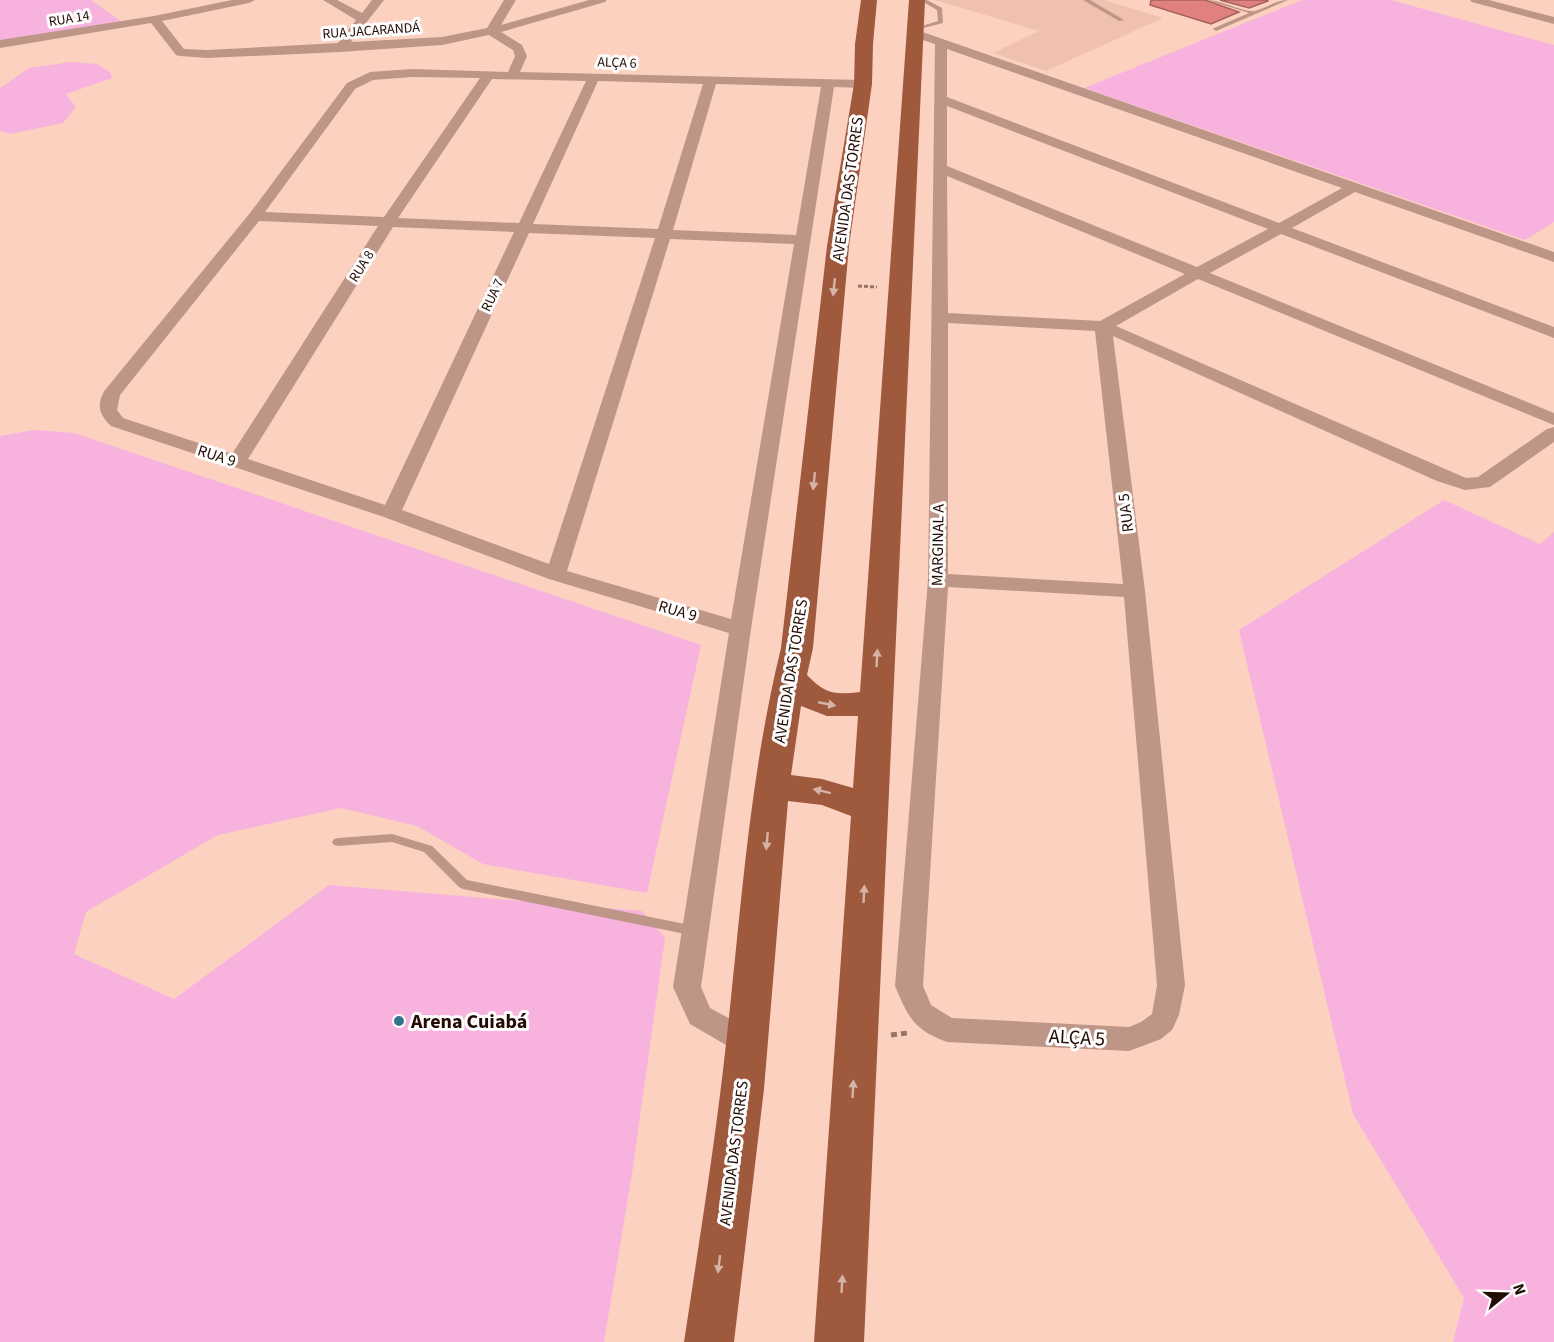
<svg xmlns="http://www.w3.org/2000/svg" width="1554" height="1342" font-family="'Source Sans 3',sans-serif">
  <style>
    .built { fill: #f0c1af }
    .green { fill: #f7b3dd }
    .building { fill: #e1817f; stroke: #a6605e; stroke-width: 1.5 }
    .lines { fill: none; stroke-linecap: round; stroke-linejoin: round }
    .path-far1 { stroke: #997569; stroke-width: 3; stroke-dasharray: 4 2; stroke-linecap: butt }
    .path { stroke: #997569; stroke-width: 5; stroke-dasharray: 6 4; stroke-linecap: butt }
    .service { fill: #be9687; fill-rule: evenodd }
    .minor { fill: #be9687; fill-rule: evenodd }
    .primary { fill: #9f5a3e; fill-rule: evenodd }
    .oneway { fill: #d3b4a7 }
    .poi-dot { fill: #357589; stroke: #fdfdfd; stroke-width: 2 }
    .labels { text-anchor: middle; stroke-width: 6; stroke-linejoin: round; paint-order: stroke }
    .far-street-label { font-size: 14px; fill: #230a03; stroke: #fdfdfd }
    .street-label { font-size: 16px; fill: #230a03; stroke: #fdfdfd }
    .near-poi-label { font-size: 20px; font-weight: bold; fill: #230a03; stroke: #fdfdfd; text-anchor: start }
    .near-street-label { font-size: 20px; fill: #230a03; stroke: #fdfdfd }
  </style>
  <rect width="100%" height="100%" fill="#fdd1c0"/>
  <path class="built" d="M935 0H1104L1163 18 1046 71 993 53 1039 31Z"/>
  <path class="green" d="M0 0H91L122 22 0 42Z
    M1302 0H1391L1554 45V222L1525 240 1084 88Z
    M71 62 97 64 110 72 112 78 66 94 76 107 63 123 10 134 0 131V88L29 68Z
    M34 430 74 433 701 645 647 893 483 864 417 826 341 808 218 835 86 912 74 954 174 999 329 885 642 911 665 938 633 1167 604 1342H0V436Z
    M1444 500 1540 544 1554 532V1342H1453L1464 1298 1353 1114 1239 630Z"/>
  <path class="building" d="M1151 0H1205L1239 12 1211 24 1150 5Z
    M1220 0H1267L1268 1 1249 8Z"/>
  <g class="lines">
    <path class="path-far1" d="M858 286 877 287"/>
    <path class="path" d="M891 1035 908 1033"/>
    <path class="service" d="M920 0H927L942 8 943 23 912 31V29L938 21 937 10Z
      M1083 0H1090L1124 20 1119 21Z
      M1207 0C1221 0 1245 13 1255 11 1267 8 1275 0 1288 0L1216 31 1213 29 1214 28 1249 13Z
      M392 834 432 846 467 880 695 926 699 927 701 931 699 935 695 936 463 889 459 887 424 852 392 842 338 846 334 845 332 842 334 839 338 838Z"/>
    <path class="minor" d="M232 0H255L249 3 162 21 184 49 207 50 338 43 356 20 323 0H337L362 13 372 0H384L351 42 442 37 487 28 504 0H516L501 25 589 0H607L605 2 501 32 522 45 527 56 520 72 863 80 869 84 863 88 834 87 751 629 701 987 710 1008 758 1034 762 1043 758 1052 748 1055 738 1052 690 1024 673 987 729 633 549 579 384 517 111 426C99 415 96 404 105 390L250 213 347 83 370 72 412 69 508 72 515 56 513 50 489 35 442 45 340 52 207 58 180 56 176 55 151 23 0 48V40L154 16ZM412 77 480 78 384 217 265 212 355 89 373 80ZM492 79 586 81 519 223 398 218ZM598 81 703 84 658 229 533 224ZM716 84 821 87 796 235 673 230ZM259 221 378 226 232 454 123 418 117 410 120 395ZM393 227 514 232 385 505 248 459ZM529 233 655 238 549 564 402 510ZM670 239 794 244 731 619 567 571Z
      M1470 0H1489L1554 17V24L1472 2Z
      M914 29 1554 252V262L1355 192 1292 228 1554 327V338L1281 234 1210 273 1554 413V425L1198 279 1116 326 1466 478 1478 477 1547 429 1554 427V442L1490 487 1465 490 1437 481 1113 336 1145 591 1185 985 1179 1015 1172 1030 1161 1039 1129 1051 947 1042C913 1030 908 1016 895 986L928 580 935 44 910 36V30ZM947 49 1342 188 1279 223 947 97ZM947 106 1268 229 1197 267 947 166ZM947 176 1185 274 1100 321 948 313ZM948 323 1095 331 1123 584 948 574ZM948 587 1124 597 1157 985 1152 1014 1141 1022 1129 1027 952 1018 931 1005 923 986Z"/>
    <path class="primary" d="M861 0H877L873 44 872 84 849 246 813 648 807 675C825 694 835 695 860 692L909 0H925L864 1342H814L851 816 822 805 788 801 764 1089 734 1342H684C699 1243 715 1144 726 1044 741 912 749 778 781 648L827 246 854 84 855 44ZM801 706 827 716H858L853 788 822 779 791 775Z"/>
  </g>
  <defs><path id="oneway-solid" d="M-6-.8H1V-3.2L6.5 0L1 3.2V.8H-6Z" transform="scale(1.5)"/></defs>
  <g class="oneway">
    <use href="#oneway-solid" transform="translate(834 287) rotate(96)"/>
    <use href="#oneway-solid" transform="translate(814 481) rotate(96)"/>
    <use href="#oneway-solid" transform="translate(877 658) rotate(-87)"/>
    <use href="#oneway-solid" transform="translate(827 704) rotate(11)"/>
    <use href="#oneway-solid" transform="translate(822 791) rotate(-166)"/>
    <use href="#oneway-solid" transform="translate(767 841) rotate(95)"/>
    <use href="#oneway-solid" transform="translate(864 894) rotate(-87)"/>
    <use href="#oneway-solid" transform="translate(853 1089) rotate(-87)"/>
    <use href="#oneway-solid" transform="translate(719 1264) rotate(97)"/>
    <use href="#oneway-solid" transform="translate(842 1284) rotate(-87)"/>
  </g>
  <circle class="poi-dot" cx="399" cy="1021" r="6"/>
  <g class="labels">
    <g class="far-street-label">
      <text transform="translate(69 18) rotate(-9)" y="5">RUA 14</text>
      <text transform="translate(371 30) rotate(-4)" y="5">RUA JACARANDÁ</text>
      <text transform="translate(617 62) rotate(2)" y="5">ALÇA 6</text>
      <text transform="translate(361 266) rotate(-58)" y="5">RUA 8</text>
      <text transform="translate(492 295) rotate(-65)" y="5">RUA 7</text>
    </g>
    <g class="street-label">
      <text transform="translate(847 189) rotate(-82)" y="6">AVENIDA DAS TORRES</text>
      <text transform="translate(217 455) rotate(18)" y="6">RUA 9</text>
      <text transform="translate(1125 513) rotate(-97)" y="6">RUA 5</text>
      <text transform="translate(937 545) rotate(-89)" y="6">MARGINAL A</text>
      <text transform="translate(678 610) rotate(16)" y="6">RUA 9</text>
      <text transform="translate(790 671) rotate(-81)" y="6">AVENIDA DAS TORRES</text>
      <text transform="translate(733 1153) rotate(-83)" y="6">AVENIDA DAS TORRES</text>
    </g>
    <g class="near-poi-label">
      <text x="411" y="1028">Arena Cuiabá</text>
    </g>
    <g class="near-street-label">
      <text transform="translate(1077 1037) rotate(3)" y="7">ALÇA 5</text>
    </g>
  </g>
  <g transform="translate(1506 1294) rotate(71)" stroke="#fdfdfd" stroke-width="4.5" paint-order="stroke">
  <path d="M0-4.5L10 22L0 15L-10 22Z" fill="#230a03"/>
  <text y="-9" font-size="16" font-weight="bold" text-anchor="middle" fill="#230a03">N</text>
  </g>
</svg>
